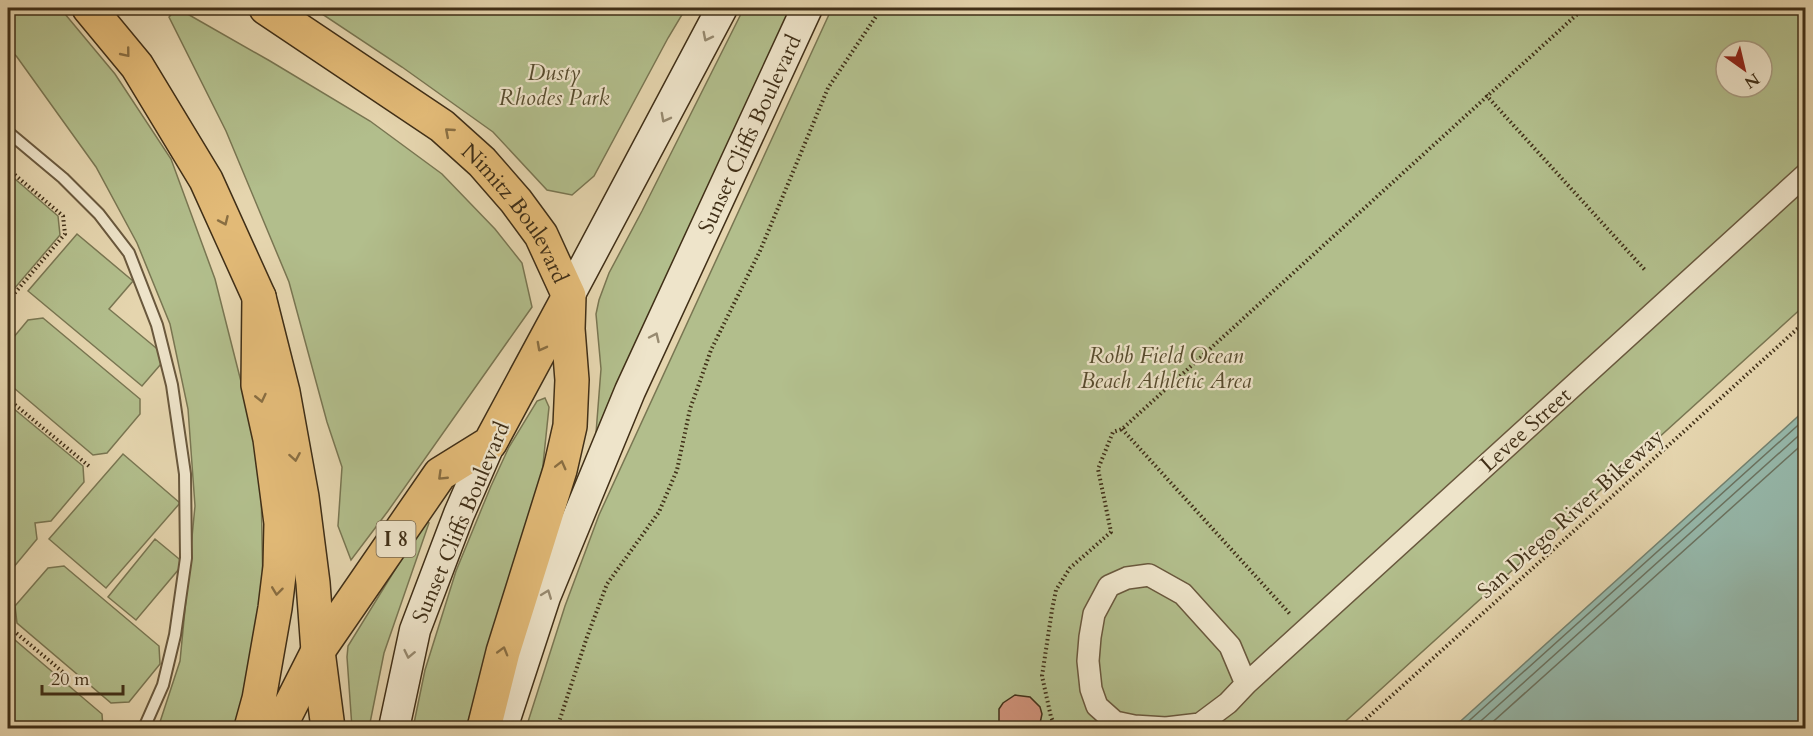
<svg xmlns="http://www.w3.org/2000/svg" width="1813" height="736" font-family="Cardo,serif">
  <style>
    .green { fill: #b2be8c; stroke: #797652; stroke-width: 1.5; fill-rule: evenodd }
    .water { fill: #96b9ac; stroke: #748270; stroke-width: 1.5 }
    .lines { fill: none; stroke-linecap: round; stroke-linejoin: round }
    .shore { stroke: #6b7462; stroke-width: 1.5 }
    .building { fill: #cf9179; stroke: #402f17; stroke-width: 1.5 }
    .lane-casing { stroke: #69583d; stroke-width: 14 }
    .street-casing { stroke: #69583d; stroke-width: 24 }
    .secondary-casing { stroke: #402f17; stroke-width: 33 }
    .primary-casing { stroke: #402f17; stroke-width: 36 }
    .highway-casing { stroke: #402f17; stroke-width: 36 }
    .path { stroke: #402f17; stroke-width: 4; stroke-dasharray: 1.5 3; stroke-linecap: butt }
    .lane { stroke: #eee4ca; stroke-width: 10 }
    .street { stroke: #eee4ca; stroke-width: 21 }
    .secondary { stroke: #eee4ca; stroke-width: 30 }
    .primary { stroke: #e2ba77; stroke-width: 33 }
    .highway { stroke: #e2ba77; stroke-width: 33 }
    .oneway { stroke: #978a70 }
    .oneway2 { stroke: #896e42 }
    .labels { text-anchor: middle; stroke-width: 4.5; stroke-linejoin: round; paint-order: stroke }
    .shield { fill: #eee4ca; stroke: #74654d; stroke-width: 1.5 }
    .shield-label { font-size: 21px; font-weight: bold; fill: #402f17 }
    .park-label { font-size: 22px; font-style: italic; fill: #574c2e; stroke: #eee4ca }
    .street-label { font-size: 22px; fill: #402f17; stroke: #eee4ca }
  </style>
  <rect width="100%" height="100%" fill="#e5d5ae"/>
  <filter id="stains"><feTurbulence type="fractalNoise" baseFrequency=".00333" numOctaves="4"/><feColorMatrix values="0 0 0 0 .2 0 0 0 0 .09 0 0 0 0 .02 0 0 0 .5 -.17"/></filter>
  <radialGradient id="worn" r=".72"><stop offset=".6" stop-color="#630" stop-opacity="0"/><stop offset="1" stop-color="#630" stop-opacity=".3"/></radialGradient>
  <path class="green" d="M8 8H60L115 74 171 159 215 279 252 425 261 485 263 591 248 681 234 728H158L180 661 195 506 188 409 170 324 137 243 96 167 17 57 8 47Z
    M177 8 270 61 370 121 442 174 495 229 522 263 532 307 388 511 351 560 338 526 342 467 327 422 289 282 226 131 169 17Z
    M313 8H686L668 38 594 176 572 195 547 190 493 132 402 67Z
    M744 8H792L645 330 615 388 596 433 601 369 596 314 599 300 609 273 642 211Z
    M832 8H1805V305L1338 728H526L565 606 599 515ZM1726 51H1762V87H1726Z
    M8 173 58 216 60 235 8 296Z
    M77 234 133 281 109 309 167 357 142 386 28 291Z
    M43 318 140 399V414L107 453 93 455 8 383V344L28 320Z
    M545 398 549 407 542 474 466 728H413L425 670 456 571 491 486 509 447 537 401Z
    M8 404 83 466 84 482 51 521 35 523 37 539 8 574Z
    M123 454 180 503 106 588 49 539Z
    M425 521 429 523 384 653 369 728H352L347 657 348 646Z
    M155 539 184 563 136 620 108 597Z
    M64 566 159 646 160 664 129 702 111 703 17 623 15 606 48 568Z
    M8 635H9L102 714 103 728H8Z"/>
  <path class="water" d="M1805 410V728H1453Z"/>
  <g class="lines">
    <path class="shore" d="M1461 728 1806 418
      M1473 728 1806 429
      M1486 728 1806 441"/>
  </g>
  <path class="building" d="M1015 695 1030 697 1040 707 1042 714 1039 728H1002L999 723V709L1003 703Z"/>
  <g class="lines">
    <g class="lane-casing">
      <path id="lane" d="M8 132 63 178 99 214 129 253 157 325 172 385 185 474 186 558 175 635 163 685 144 728"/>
    </g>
    <g class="street-casing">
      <path id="street" d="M1246 684 1230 646 1183 594 1149 575 1127 578 1109 586 1094 614 1090 637 1088 661 1091 689 1097 706 1115 722 1134 726 1166 728 1200 724 1228 703 1246 684 1806 174"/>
    </g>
    <g class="secondary-casing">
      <g id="secondary">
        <path d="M569 296 722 8"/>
        <path d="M394 728 415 630 459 514 490 443"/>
        <path id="s1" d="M502 728 545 597 630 391 807 8"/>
      </g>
    </g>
    <g class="primary-casing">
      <g id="primary">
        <path d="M89 8 137 66 206 180 259 297 283 392 302 497 313 583 318 651 328 728"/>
        <path id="s2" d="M266 8 442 126 482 162 516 201 541 235 569 296 568 329 572 380 570 426 560 470 503 652 484 728"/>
        <path d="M318 651 440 474 490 443 567 300"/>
      </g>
    </g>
    <g class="highway-casing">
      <path id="highway" d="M251 728 259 699 275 608 280 567 281 523 270 439 258 385 259 297
        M279 728 318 651"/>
    </g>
    <path class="path" d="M1486 95 1645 270
      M8 169 63 216 65 234 8 301
      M8 399 90 467
      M1122 429 1290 614
      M8 632H15L70 678
      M557 728 587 637 607 584 659 512 677 470 690 409 711 350 760 251 828 88 877 15 880 8
      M1056 728 1051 717 1042 676 1052 610 1056 590 1070 568 1111 532 1098 469 1113 432 1122 429 1584 8
      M1356 728 1806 321"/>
    <use href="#lane" class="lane"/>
    <use href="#street" class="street"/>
    <use href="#secondary" class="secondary"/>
    <use href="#primary" class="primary"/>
    <use href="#highway" class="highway"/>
  </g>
  <defs><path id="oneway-chevron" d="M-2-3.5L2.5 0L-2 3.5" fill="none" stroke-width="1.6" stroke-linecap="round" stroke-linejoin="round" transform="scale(1.5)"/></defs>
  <g class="oneway">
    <use href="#oneway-chevron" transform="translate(707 37) rotate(117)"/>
    <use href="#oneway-chevron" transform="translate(665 118) rotate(118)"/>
    <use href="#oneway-chevron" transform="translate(655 337) rotate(-65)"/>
    <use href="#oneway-chevron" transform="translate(547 594) rotate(-69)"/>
    <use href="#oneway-chevron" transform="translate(409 654) rotate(102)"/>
  </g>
  <g class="oneway2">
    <use href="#oneway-chevron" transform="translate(126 53) rotate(51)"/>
    <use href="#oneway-chevron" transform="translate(449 132) rotate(-139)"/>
    <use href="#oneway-chevron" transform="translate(224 221) rotate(66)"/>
    <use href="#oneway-chevron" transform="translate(541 347) rotate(118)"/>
    <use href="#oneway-chevron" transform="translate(261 398) rotate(77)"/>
    <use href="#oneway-chevron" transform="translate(295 457) rotate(80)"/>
    <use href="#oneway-chevron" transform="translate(561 465) rotate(-76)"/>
    <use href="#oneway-chevron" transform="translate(442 476) rotate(136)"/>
    <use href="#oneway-chevron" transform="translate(277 591) rotate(97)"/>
    <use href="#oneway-chevron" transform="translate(503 651) rotate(-74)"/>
  </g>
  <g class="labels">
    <rect class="shield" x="376.5" y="521" width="39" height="36" rx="4.5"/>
    <g class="shield-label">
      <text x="396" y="546">I 8</text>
    </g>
    <g class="park-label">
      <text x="554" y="80">Dusty<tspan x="554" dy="25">Rhodes Park</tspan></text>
      <text x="1166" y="363">Robb Field Ocean<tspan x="1166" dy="25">Beach Athletic Area</tspan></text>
    </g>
    <g class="street-label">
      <text dy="8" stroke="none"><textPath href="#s1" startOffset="644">Sunset Cliffs Boulevard</textPath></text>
      <text dy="8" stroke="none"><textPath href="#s2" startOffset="327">Nimitz Boulevard</textPath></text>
      <text transform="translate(1525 429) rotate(-42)" y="8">Levee Street</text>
      <text transform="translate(1570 513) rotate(-42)" y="8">San Diego River Bikeway</text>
      <text transform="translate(460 522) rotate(-67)" y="8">Sunset Cliffs Boulevard</text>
    </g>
  </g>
  <rect width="1813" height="736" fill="none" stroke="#e5d5ae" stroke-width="30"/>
  <rect x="9" y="9" width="1795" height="718" fill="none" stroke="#402f17" stroke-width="3"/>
  <rect x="15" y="15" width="1783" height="706" fill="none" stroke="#402f17" stroke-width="1.5"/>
  <g transform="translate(1744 69) rotate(146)"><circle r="28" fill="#eee4ca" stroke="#a89c82" stroke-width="1.5"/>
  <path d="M0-4.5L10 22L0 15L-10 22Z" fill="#8f2418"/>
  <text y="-9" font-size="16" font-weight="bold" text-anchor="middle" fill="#402f17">N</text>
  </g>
  <path d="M42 685v9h81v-9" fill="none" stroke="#402f17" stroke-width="3"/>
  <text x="51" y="685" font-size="18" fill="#402f17" stroke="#eee4ca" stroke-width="4.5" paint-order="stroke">20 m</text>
  <rect width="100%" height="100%" filter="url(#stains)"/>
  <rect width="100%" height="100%" fill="url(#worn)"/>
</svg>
